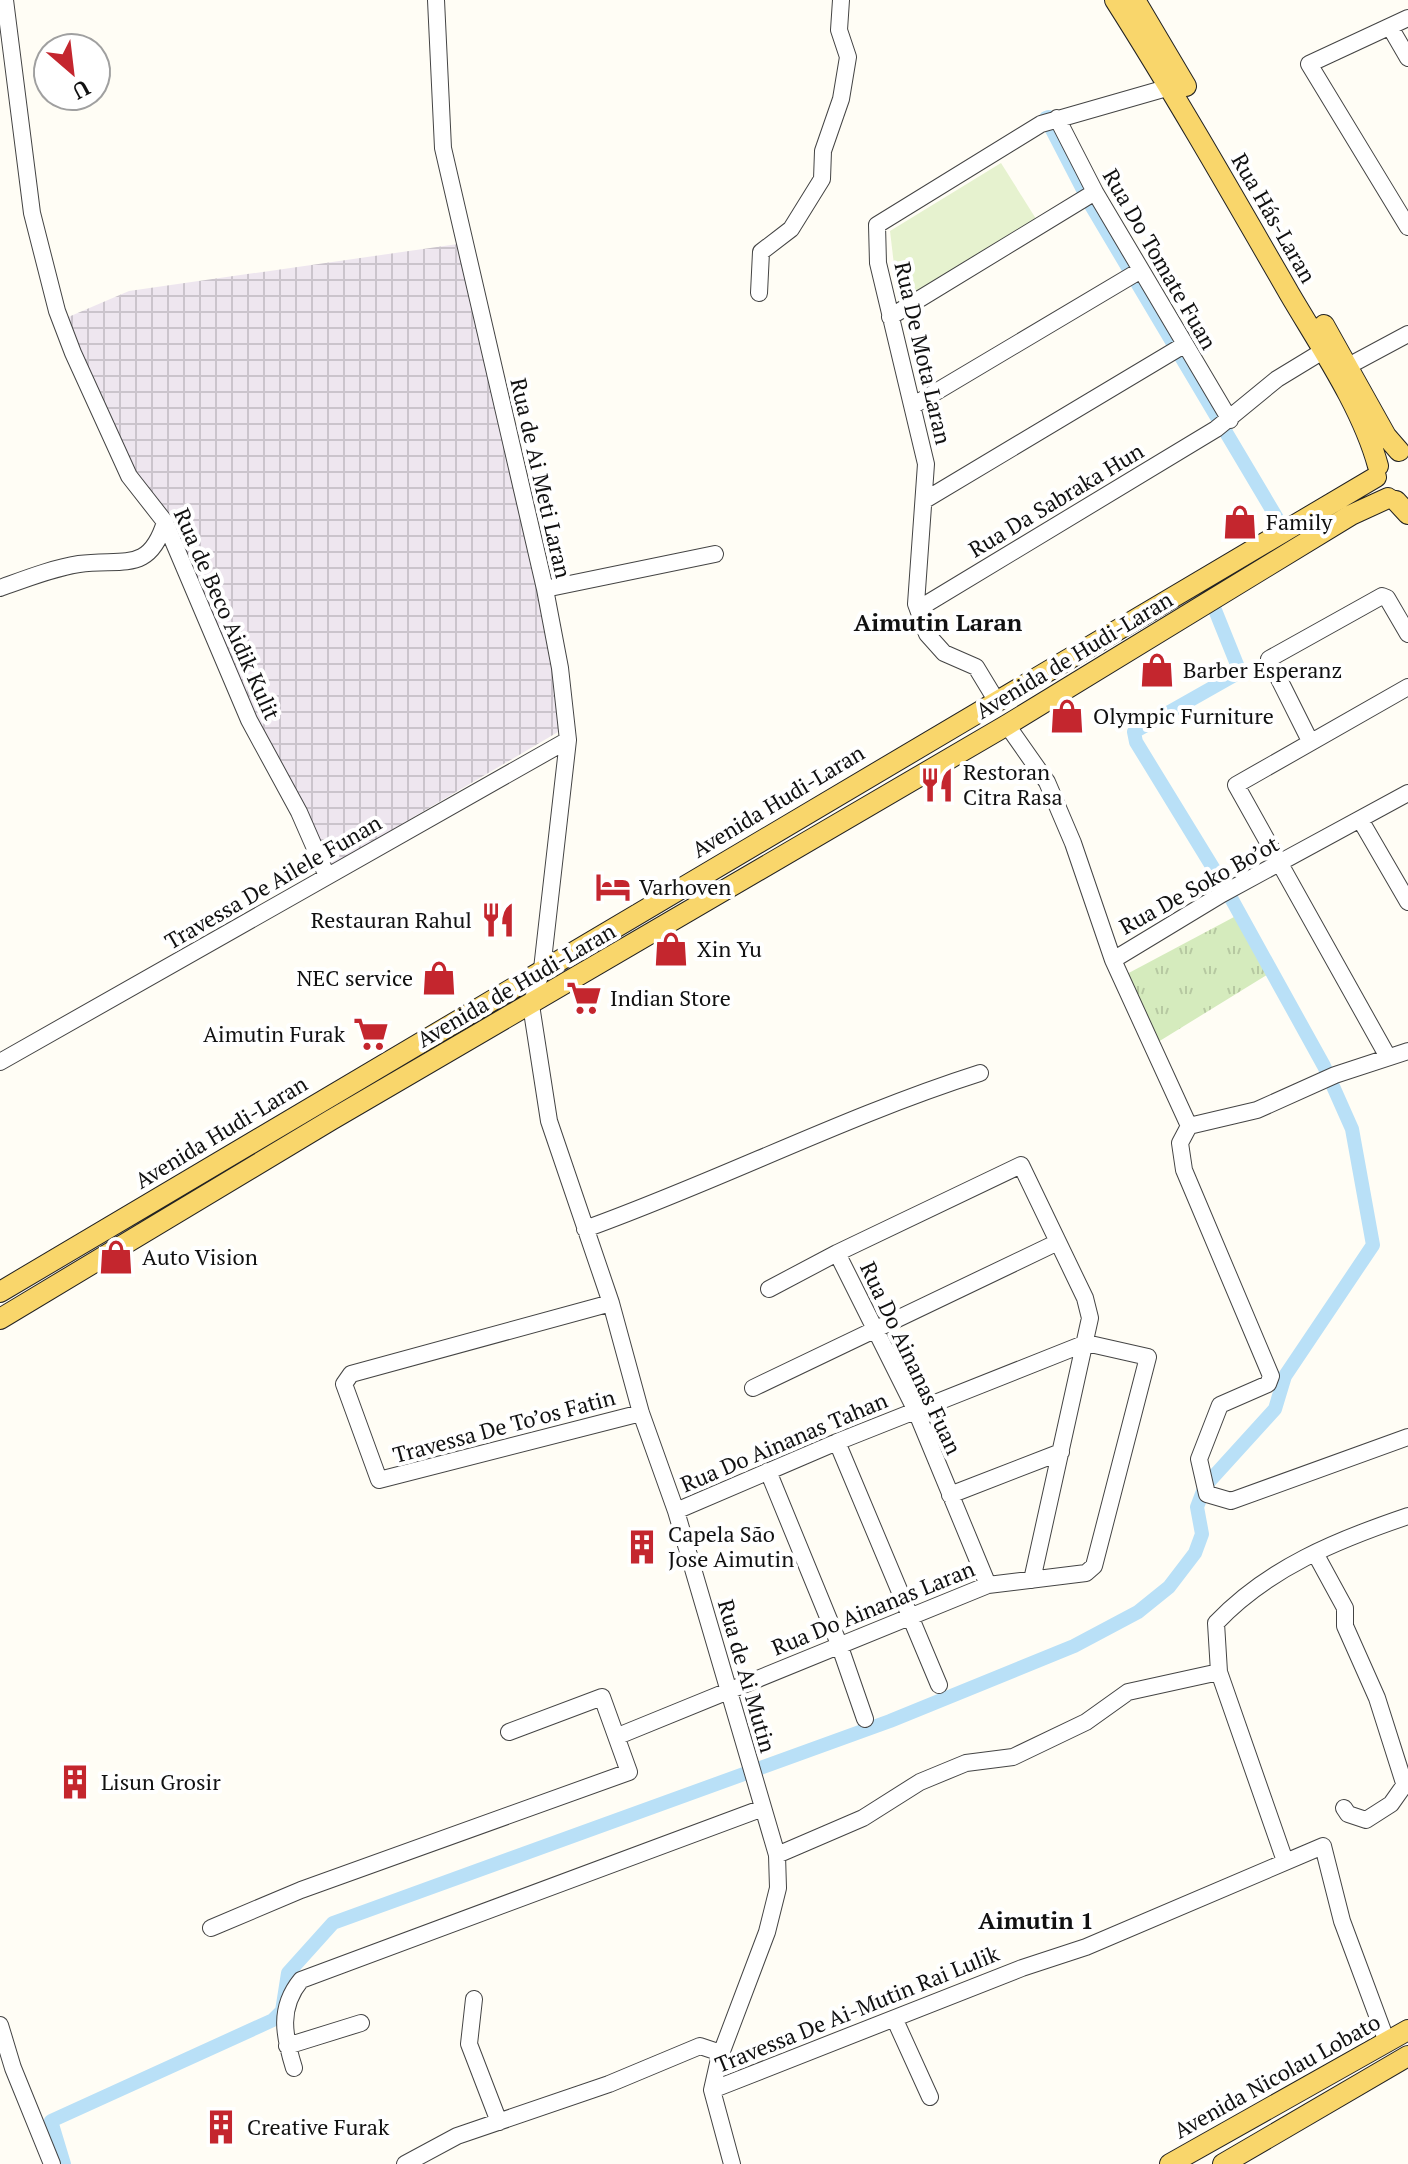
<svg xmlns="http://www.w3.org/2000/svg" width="1408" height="2164" font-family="'PT Serif',serif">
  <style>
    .industrial { fill: url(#industrial-grid) }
    .grass { fill: url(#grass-tufts) }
    .pitch { fill: #e6f2cf }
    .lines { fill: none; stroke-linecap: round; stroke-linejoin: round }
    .canal { stroke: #b9e0f7; stroke-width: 14 }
    .minor-casing { stroke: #444; stroke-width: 18 }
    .major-casing { stroke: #222; stroke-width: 22 }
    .minor { stroke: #fff; stroke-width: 16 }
    .major { stroke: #f9d66b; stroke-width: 20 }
    .labels { text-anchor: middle; stroke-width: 8; stroke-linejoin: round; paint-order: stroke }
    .street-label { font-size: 22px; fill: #111; stroke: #fff }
    .poi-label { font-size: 22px; fill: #111; stroke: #fff; text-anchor: start }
    .neighbourhood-label { font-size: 24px; font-weight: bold; fill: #111; stroke: #fff }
  </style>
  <defs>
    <pattern id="industrial-grid" width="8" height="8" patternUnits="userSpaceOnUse" patternTransform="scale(2)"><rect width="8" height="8" fill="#eee6ef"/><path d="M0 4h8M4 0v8" fill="none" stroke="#cbc4cc"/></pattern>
    <pattern id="grass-tufts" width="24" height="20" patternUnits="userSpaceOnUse" patternTransform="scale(2)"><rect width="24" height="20" fill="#d5ebbd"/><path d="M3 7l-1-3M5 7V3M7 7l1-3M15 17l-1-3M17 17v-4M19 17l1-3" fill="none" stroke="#b6c8a1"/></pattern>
  </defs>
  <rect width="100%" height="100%" fill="#fffdf5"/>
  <path class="industrial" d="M465 243 562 672 563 729 332 865 59 321 129 291Z"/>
  <path class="grass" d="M1234 917 1270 973 1158 1042 1125 975Z"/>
  <path class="pitch" d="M1001 163 1038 222 899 307 890 231Z"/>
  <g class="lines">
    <path class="canal" d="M1049 117 1046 118 1092 207 1284 530
      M64 2164 51 2121 273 2020 282 2011 288 1973 333 1923 890 1721 1074 1646 1138 1612 1169 1587 1195 1553 1202 1534 1197 1507 1205 1486 1275 1409 1285 1376 1373 1245 1352 1129 1324 1066 1226 889 1136 742 1134 732 1240 672 1211 600"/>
    <g class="minor-casing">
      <path id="minor" d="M5 0 32 213 57 311 73 353 129 476 165 522 249 720 299 812 327 876
        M436 0 443 148 545 589 560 668 568 740 542 969 531 1005 549 1121 611 1303 641 1413 676 1511 777 1855 778 1888 767 1932 719 2059 712 2090 732 2164
        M1408 18 1309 64 1408 227
        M1390 27 1408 58
        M1057 118 1095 192 1230 420
        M759 293 761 252 791 229 822 179 823 151 841 99 848 57 839 30 841 0
        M890 317 1095 192
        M1339 371 1408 334
        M914 405 1141 270
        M925 500 1184 345
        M0 588C25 579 53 568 79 564 123 558 149 574 165 522
        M545 589 715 554
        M918 609 1216 429 1277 379 1323 351
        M996 700 976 667 944 653 927 634 916 604 926 464 878 263 877 225 1041 124 1177 85
        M1007 725 1047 782 1073 843 1113 960 1222 894 1408 793
        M1310 741 1269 659 1382 596 1387 598 1408 634
        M1361 821 1408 902
        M1113 960 1189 1126
        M1388 1057 1236 785 1408 687
        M0 1062 568 740
        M1189 1126 1180 1143 1184 1170 1271 1376 1268 1384 1220 1405 1199 1459 1207 1494 1231 1501 1408 1437
        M1189 1126 1257 1110 1335 1075 1408 1051
        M585 1229C719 1181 845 1116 980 1073
        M769 1289 837 1253
        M611 1303 351 1374 344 1384 379 1480 641 1413
        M753 1388 1058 1242
        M837 1442 939 1685
        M768 1471 839 1644 865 1719
        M950 1495 1061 1452
        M1315 1553 1345 1608V1626L1377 1698 1404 1783
        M988 1585 916 1411 837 1253 1021 1165 1085 1298 1090 1318 1032 1580
        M618 1736 988 1585 1086 1573 1094 1566 1148 1357 1086 1343 837 1442 676 1511
        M1344 1808 1348 1814 1366 1820 1391 1804 1408 1780
        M777 1855 863 1818 920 1782 966 1763 1013 1757 1086 1722 1128 1692 1219 1672
        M1285 1861 1219 1672 1216 1623C1268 1568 1337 1540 1408 1516
        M211 1928 301 1890 629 1772 602 1697 509 1732
        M474 1999 469 2044 499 2122
        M895 2020 930 2097
        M0 2025 13 2068 52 2164
        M287 2046 361 2023
        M294 2068C284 2036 278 2008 301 1980L763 1808
        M712 2090 1022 1968 1086 1947 1323 1846 1342 1921 1387 2042
        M405 2164 457 2136 609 2084 700 2046 721 2053"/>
    </g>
    <g class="major-casing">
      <path id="major" d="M1115 0C1176 96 1232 194 1289 293 1320 346 1362 407 1378 466
        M1135 0 1186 86
        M1324 325 1386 436 1399 451
        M1396 501 1408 514
        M0 1292 1376 477
        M0 1319 331 1120 1007 725 1351 515 1388 498
        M1170 2164 1408 2030
        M1223 2164 1408 2056"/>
    </g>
    <use href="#minor" class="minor"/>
    <use href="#major" class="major"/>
  </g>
  <defs>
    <g id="shop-bare" transform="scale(2.76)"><path d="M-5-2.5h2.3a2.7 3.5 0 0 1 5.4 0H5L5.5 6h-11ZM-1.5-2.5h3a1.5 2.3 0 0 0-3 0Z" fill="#c4262e" stroke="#fff" stroke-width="2.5" paint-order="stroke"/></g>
    <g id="restaurant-bare" transform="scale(2.76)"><path d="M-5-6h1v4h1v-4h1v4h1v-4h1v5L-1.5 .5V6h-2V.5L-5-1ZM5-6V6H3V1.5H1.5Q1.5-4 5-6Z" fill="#c4262e" stroke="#fff" stroke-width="2.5" paint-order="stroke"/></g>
    <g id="hotel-bare" transform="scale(2.76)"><path d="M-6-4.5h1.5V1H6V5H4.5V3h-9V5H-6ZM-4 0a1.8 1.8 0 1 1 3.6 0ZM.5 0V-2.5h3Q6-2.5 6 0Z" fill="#c4262e" stroke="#fff" stroke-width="2.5" paint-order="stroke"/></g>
    <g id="supermarket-bare" transform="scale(2.76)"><path d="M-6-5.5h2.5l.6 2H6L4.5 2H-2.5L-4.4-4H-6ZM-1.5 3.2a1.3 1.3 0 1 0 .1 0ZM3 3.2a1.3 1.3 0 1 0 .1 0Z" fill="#c4262e" stroke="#fff" stroke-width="2.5" paint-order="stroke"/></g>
    <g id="building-bare" transform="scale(2.76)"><path d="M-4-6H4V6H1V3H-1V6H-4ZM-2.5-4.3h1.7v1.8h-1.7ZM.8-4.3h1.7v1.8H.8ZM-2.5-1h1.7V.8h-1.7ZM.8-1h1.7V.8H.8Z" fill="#c4262e" stroke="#fff" stroke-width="2.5" paint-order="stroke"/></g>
  </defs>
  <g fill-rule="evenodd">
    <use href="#shop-bare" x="1240" y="522"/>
    <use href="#shop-bare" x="1157" y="670"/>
    <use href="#shop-bare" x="1067" y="716"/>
    <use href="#restaurant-bare" x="937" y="785"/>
    <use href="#hotel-bare" x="613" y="887"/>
    <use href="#restaurant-bare" x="498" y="920"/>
    <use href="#shop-bare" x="671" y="949"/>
    <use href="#shop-bare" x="439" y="978"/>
    <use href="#supermarket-bare" x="584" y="998"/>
    <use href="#supermarket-bare" x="371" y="1034"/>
    <use href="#shop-bare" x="116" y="1257"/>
    <use href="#building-bare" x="642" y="1547"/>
    <use href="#building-bare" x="75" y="1782"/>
    <use href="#building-bare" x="221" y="2127"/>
  </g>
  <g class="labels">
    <g class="street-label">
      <text transform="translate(1274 218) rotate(60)" y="8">Rua Hás-Laran</text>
      <text transform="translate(1160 259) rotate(60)" y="8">Rua Do Tomate Fuan</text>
      <text transform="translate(923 353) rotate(77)" y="8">Rua De Mota Laran</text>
      <text transform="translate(541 478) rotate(77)" y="8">Rua de Ai Meti Laran</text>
      <text transform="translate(1056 500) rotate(-31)" y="8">Rua Da Sabraka Hun</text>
      <text transform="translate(227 614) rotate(66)" y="8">Rua de Beco Aidik Kulit</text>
      <text transform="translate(1074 655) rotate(-31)" y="8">Avenida de Hudi-Laran</text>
      <text transform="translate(778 801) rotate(-31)" y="8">Avenida Hudi-Laran</text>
      <text transform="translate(273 882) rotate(-30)" y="8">Travessa De Ailele Funan</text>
      <text transform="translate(1199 885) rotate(-29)" y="8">Rua De Soko Bo’ot</text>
      <text transform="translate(516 985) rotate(-30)" y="8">Avenida de Hudi-Laran</text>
      <text transform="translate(221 1132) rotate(-31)" y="8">Avenida Hudi-Laran</text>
      <text transform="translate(911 1358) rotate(65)" y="8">Rua Do Ainanas Fuan</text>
      <text transform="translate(504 1426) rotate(-15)" y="8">Travessa De To’os Fatin</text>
      <text transform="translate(784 1442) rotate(-23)" y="8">Rua Do Ainanas Tahan</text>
      <text transform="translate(873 1608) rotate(-22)" y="8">Rua Do Ainanas Laran</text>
      <text transform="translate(747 1676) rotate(74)" y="8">Rua de Ai Mutin</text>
      <text transform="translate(857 2009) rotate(-22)" y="8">Travessa De Ai-Mutin Rai Lulik</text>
      <text transform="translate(1277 2076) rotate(-29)" y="8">Avenida Nicolau Lobato</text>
    </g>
    <g class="poi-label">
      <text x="1266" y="530">Family</text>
      <text x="1183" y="678">Barber Esperanz</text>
      <text x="1093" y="724">Olympic Furniture</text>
      <text x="963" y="780">Restoran<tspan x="963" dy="25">Citra Rasa</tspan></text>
      <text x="639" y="895">Varhoven</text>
      <text x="472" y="928" text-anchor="end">Restauran Rahul</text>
      <text x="697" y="957">Xin Yu</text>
      <text x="413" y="986" text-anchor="end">NEC service</text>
      <text x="610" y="1006">Indian Store</text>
      <text x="345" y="1042" text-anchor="end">Aimutin Furak</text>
      <text x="142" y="1265">Auto Vision</text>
      <text x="668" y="1542">Capela São<tspan x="668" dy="25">Jose Aimutin</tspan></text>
      <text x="101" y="1790">Lisun Grosir</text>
      <text x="247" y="2135">Creative Furak</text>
    </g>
    <g class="neighbourhood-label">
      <text x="938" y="631">Aimutin Laran</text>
      <text x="1036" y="1929">Aimutin 1</text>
    </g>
  </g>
  <g transform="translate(72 72) rotate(152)"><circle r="38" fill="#ffffff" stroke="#a0a0a0" stroke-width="2"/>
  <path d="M0-6L14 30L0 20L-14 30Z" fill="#c4262e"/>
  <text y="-12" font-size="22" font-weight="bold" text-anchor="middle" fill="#111111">U</text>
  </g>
</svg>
